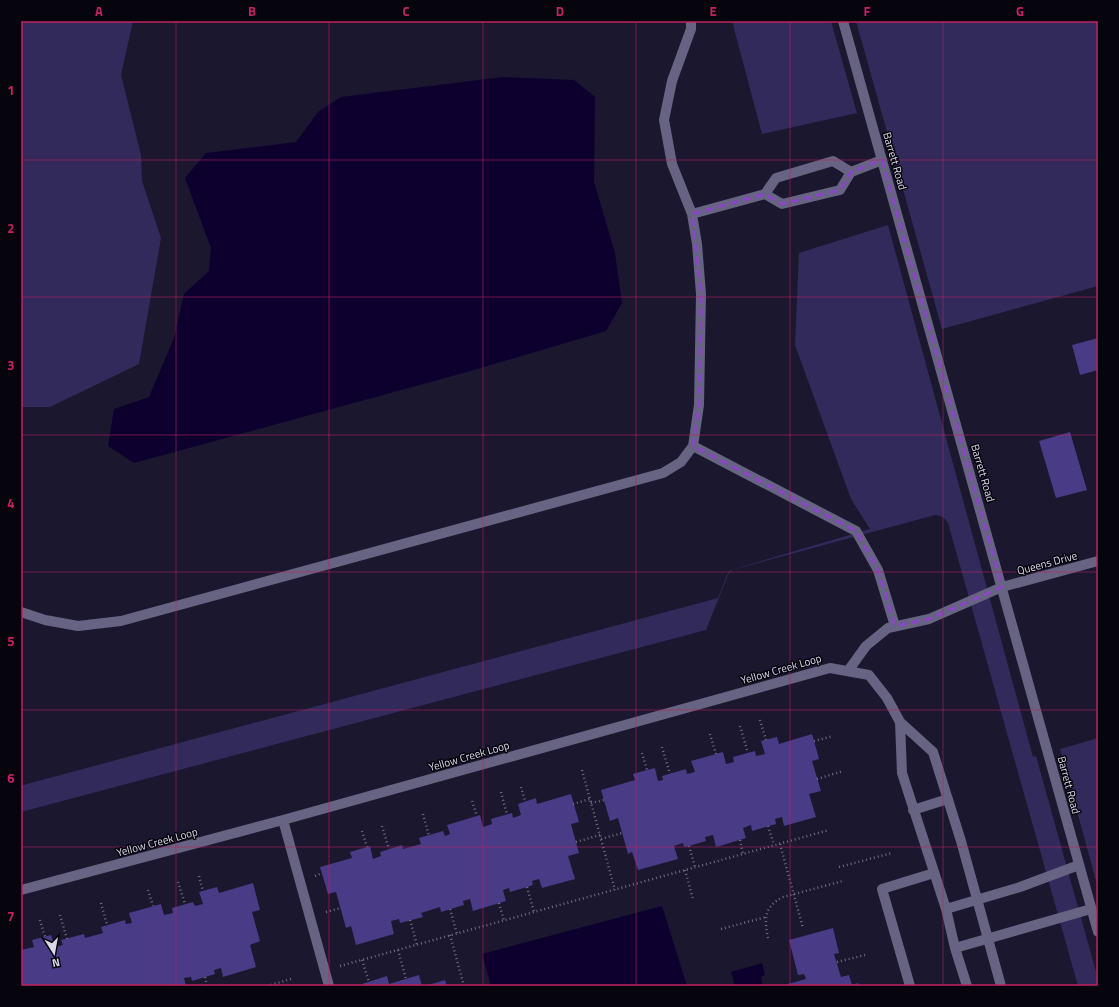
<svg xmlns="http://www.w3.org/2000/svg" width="1119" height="1007" font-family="'Titillium Web',sans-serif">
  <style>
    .green { fill: #332a5c }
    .water { fill: #0d002f }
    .building { fill: #493b86 }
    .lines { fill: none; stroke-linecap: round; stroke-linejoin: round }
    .path { stroke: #706e83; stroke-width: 2.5; stroke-dasharray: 1 3; stroke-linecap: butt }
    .service { stroke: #666482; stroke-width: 10 }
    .minor { stroke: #666482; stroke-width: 10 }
    .tertiary { stroke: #666482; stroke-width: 10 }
    .marked { fill: none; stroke: #8946c5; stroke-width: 3; stroke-dasharray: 8 5; stroke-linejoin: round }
    .grid { fill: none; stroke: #c32262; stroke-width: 1; stroke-opacity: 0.55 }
    .labels { text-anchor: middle; stroke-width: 3; stroke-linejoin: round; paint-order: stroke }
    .street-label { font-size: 11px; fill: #d9d8e9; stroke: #06050e }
    .neatline { fill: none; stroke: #c32262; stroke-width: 1.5 }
    .grid-label { font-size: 13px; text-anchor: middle; font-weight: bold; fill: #c32262 }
  </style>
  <rect width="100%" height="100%" fill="#1a172f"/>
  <path class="green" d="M21 21H133L121 75 141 155 142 181 161 238 139 364 50 407H21Z
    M732 21H831L873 170 1033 757 1036 756 1098 979V986H1078L948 523C944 517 942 516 935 515L732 570 728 575 706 630 21 812V786L27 784 718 598 727 575 731 570 870 529 851 499 795 345 799 253 888 225 857 113 762 134Z
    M856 21H1098V286L942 329Z
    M1098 738V888L1060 749Z"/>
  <path class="water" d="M503 77 574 80 595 97 594 182 615 253 622 303 606 331 467 372 134 463 108 446 114 409 149 397 174 338 184 294 209 271 211 248 185 178 206 153 296 142 318 112 341 97Z
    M662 906 687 986H491L482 954Z
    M762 963 765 975 761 977 763 986H735L731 972Z"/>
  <path class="building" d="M1098 338V370L1080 375 1072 345Z
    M1070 432 1087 490 1056 498 1039 441Z
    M812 734 819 759 812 761 821 791 809 794 816 817 784 826 782 817 775 819 776 824 752 831 751 825 743 828 746 838 716 847 713 835 705 837 706 841 689 846 684 847 683 843 674 846 678 859 638 870 632 852 628 854 618 818 610 821 601 790 635 780 633 774 647 770 655 768 658 781 663 780 662 776 686 769 687 774 695 772 691 761 723 752 726 764 734 762 733 757 755 751 756 756 765 754 761 741 777 737 779 744Z
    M571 794 579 822 571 824 579 853 568 856 575 879 542 888 539 879 532 881 533 885 527 887 510 892 509 888 503 890 506 901 473 911 470 899 463 901 464 905 441 912 440 907 421 913 423 917 400 923 399 919 391 921 394 934 356 945 351 926 346 928 336 892 328 894 320 867 352 858 350 852 370 846 373 859 381 856 380 852 402 845 403 849 421 844 419 838 443 831 445 836 450 834 447 825 480 815 483 827 492 824 491 819 512 813 513 818 521 815 518 804 536 798 537 804Z
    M253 883 260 910 252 912 260 941 250 945 256 967 223 977 221 968 214 970 215 974 192 981 191 977 184 978 186 986H21V950L34 947 32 940 51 935 55 947 63 945 61 940 84 934 85 938 103 933 101 927 125 920 126 924 132 923 129 913 161 904 164 915 173 913 172 908 193 902 195 906 203 904 199 892 217 887 219 893Z
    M833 928 839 953 834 954 841 977 849 975 852 985 858 983 859 986H781L806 979 804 974 798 975 789 940Z
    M419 975 422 986H363L362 984 387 976 389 984Z
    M445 980 447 986H425Z"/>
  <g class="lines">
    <path class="path" d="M760 720 766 740
      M740 726 748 753
      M710 734 716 754
      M814 741 833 736
      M662 747 670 774
      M642 753 647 770
      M582 770 615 890
      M817 779 843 771
      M521 787 525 801
      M501 792 507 815
      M472 801 477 816
      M591 803 604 800
      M573 804 590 799
      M423 814 429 836
      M382 826 389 849
      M768 826 774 845
      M362 831 367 847
      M601 839 622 833
      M740 840 743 854
      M576 842 600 835
      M780 844 803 928
      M689 846 695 867
      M839 867 892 853
      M685 870 693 899
      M199 876 203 891
      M315 876 322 873
      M178 882 185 904
      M527 887 534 912
      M148 890 153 906
      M101 903 107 925
      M499 903 504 921
      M450 909 457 934
      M326 912 341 908
      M60 915 67 939
      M40 920 45 937
      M410 920 417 945
      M721 929 766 917
      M450 935 464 986
      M768 938C764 918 764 907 783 897L843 881
      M398 950 406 979
      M362 960 369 982
      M837 962 865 955
      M340 966 829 830
      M205 977 207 986
      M267 986 291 979"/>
    <path class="service" d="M910 986 882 889 934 873"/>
    <path class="minor" d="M691 21V29L672 81 664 120 672 164 692 214
      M851 172 833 161 776 178 765 194 782 204 840 190 851 172 882 160
      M693 446 856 531 878 570 895 626
      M21 612 45 620 78 626 121 621 663 473 681 462 693 446 699 405 701 294 697 244 692 214 765 194
      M848 671 866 646 888 628 929 619 1002 587 1098 561
      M900 722 902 773 946 909 955 948 967 986
      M913 810 948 799
      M283 820 329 986
      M21 890 283 820 830 668 869 675 887 698 900 722 933 752 961 841 1001 986
      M946 909 1020 887 1079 865
      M955 948 1091 909"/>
    <path class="tertiary" d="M843 21 1098 932"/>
  </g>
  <path class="marked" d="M882 160 1002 587 929 619 895 626 878 570 856 531 693 446 699 405 701 294 692 214 765 194 782 204 840 190 851 172Z"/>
  <path class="grid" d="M176 21V986M329 21V986M483 21V986M636 21V986M790 21V986M943 21V986M21 160H1098M21 297H1098M21 435H1098M21 572H1098M21 710H1098M21 847H1098"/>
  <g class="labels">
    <g class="street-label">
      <text transform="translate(895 161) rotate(74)" y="4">Barrett Road</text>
      <text transform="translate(983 473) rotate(74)" y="4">Barrett Road</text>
      <text transform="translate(1047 563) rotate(-15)" y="4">Queens Drive</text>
      <text transform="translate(781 669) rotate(-16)" y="4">Yellow Creek Loop</text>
      <text transform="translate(469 756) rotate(-16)" y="4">Yellow Creek Loop</text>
      <text transform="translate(1069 785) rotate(75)" y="4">Barrett Road</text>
      <text transform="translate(157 842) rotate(-15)" y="4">Yellow Creek Loop</text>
    </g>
  </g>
  <rect width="1119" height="1007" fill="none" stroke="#06050e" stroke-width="44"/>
  <g transform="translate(54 953) rotate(169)" stroke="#06050e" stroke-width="3" paint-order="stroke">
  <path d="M0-3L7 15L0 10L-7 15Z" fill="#d9d8e9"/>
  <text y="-6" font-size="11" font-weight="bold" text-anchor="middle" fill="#d9d8e9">N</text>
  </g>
  <rect x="22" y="22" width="1075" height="963" class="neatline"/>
  <g class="grid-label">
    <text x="99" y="16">A</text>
    <text x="252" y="16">B</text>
    <text x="406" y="16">C</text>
    <text x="560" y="16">D</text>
    <text x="713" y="16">E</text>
    <text x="867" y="16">F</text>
    <text x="1020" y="16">G</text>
    <text x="11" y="95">1</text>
    <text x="11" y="233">2</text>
    <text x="11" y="370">3</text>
    <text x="11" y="508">4</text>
    <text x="11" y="646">5</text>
    <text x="11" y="783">6</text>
    <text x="11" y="921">7</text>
  </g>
</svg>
